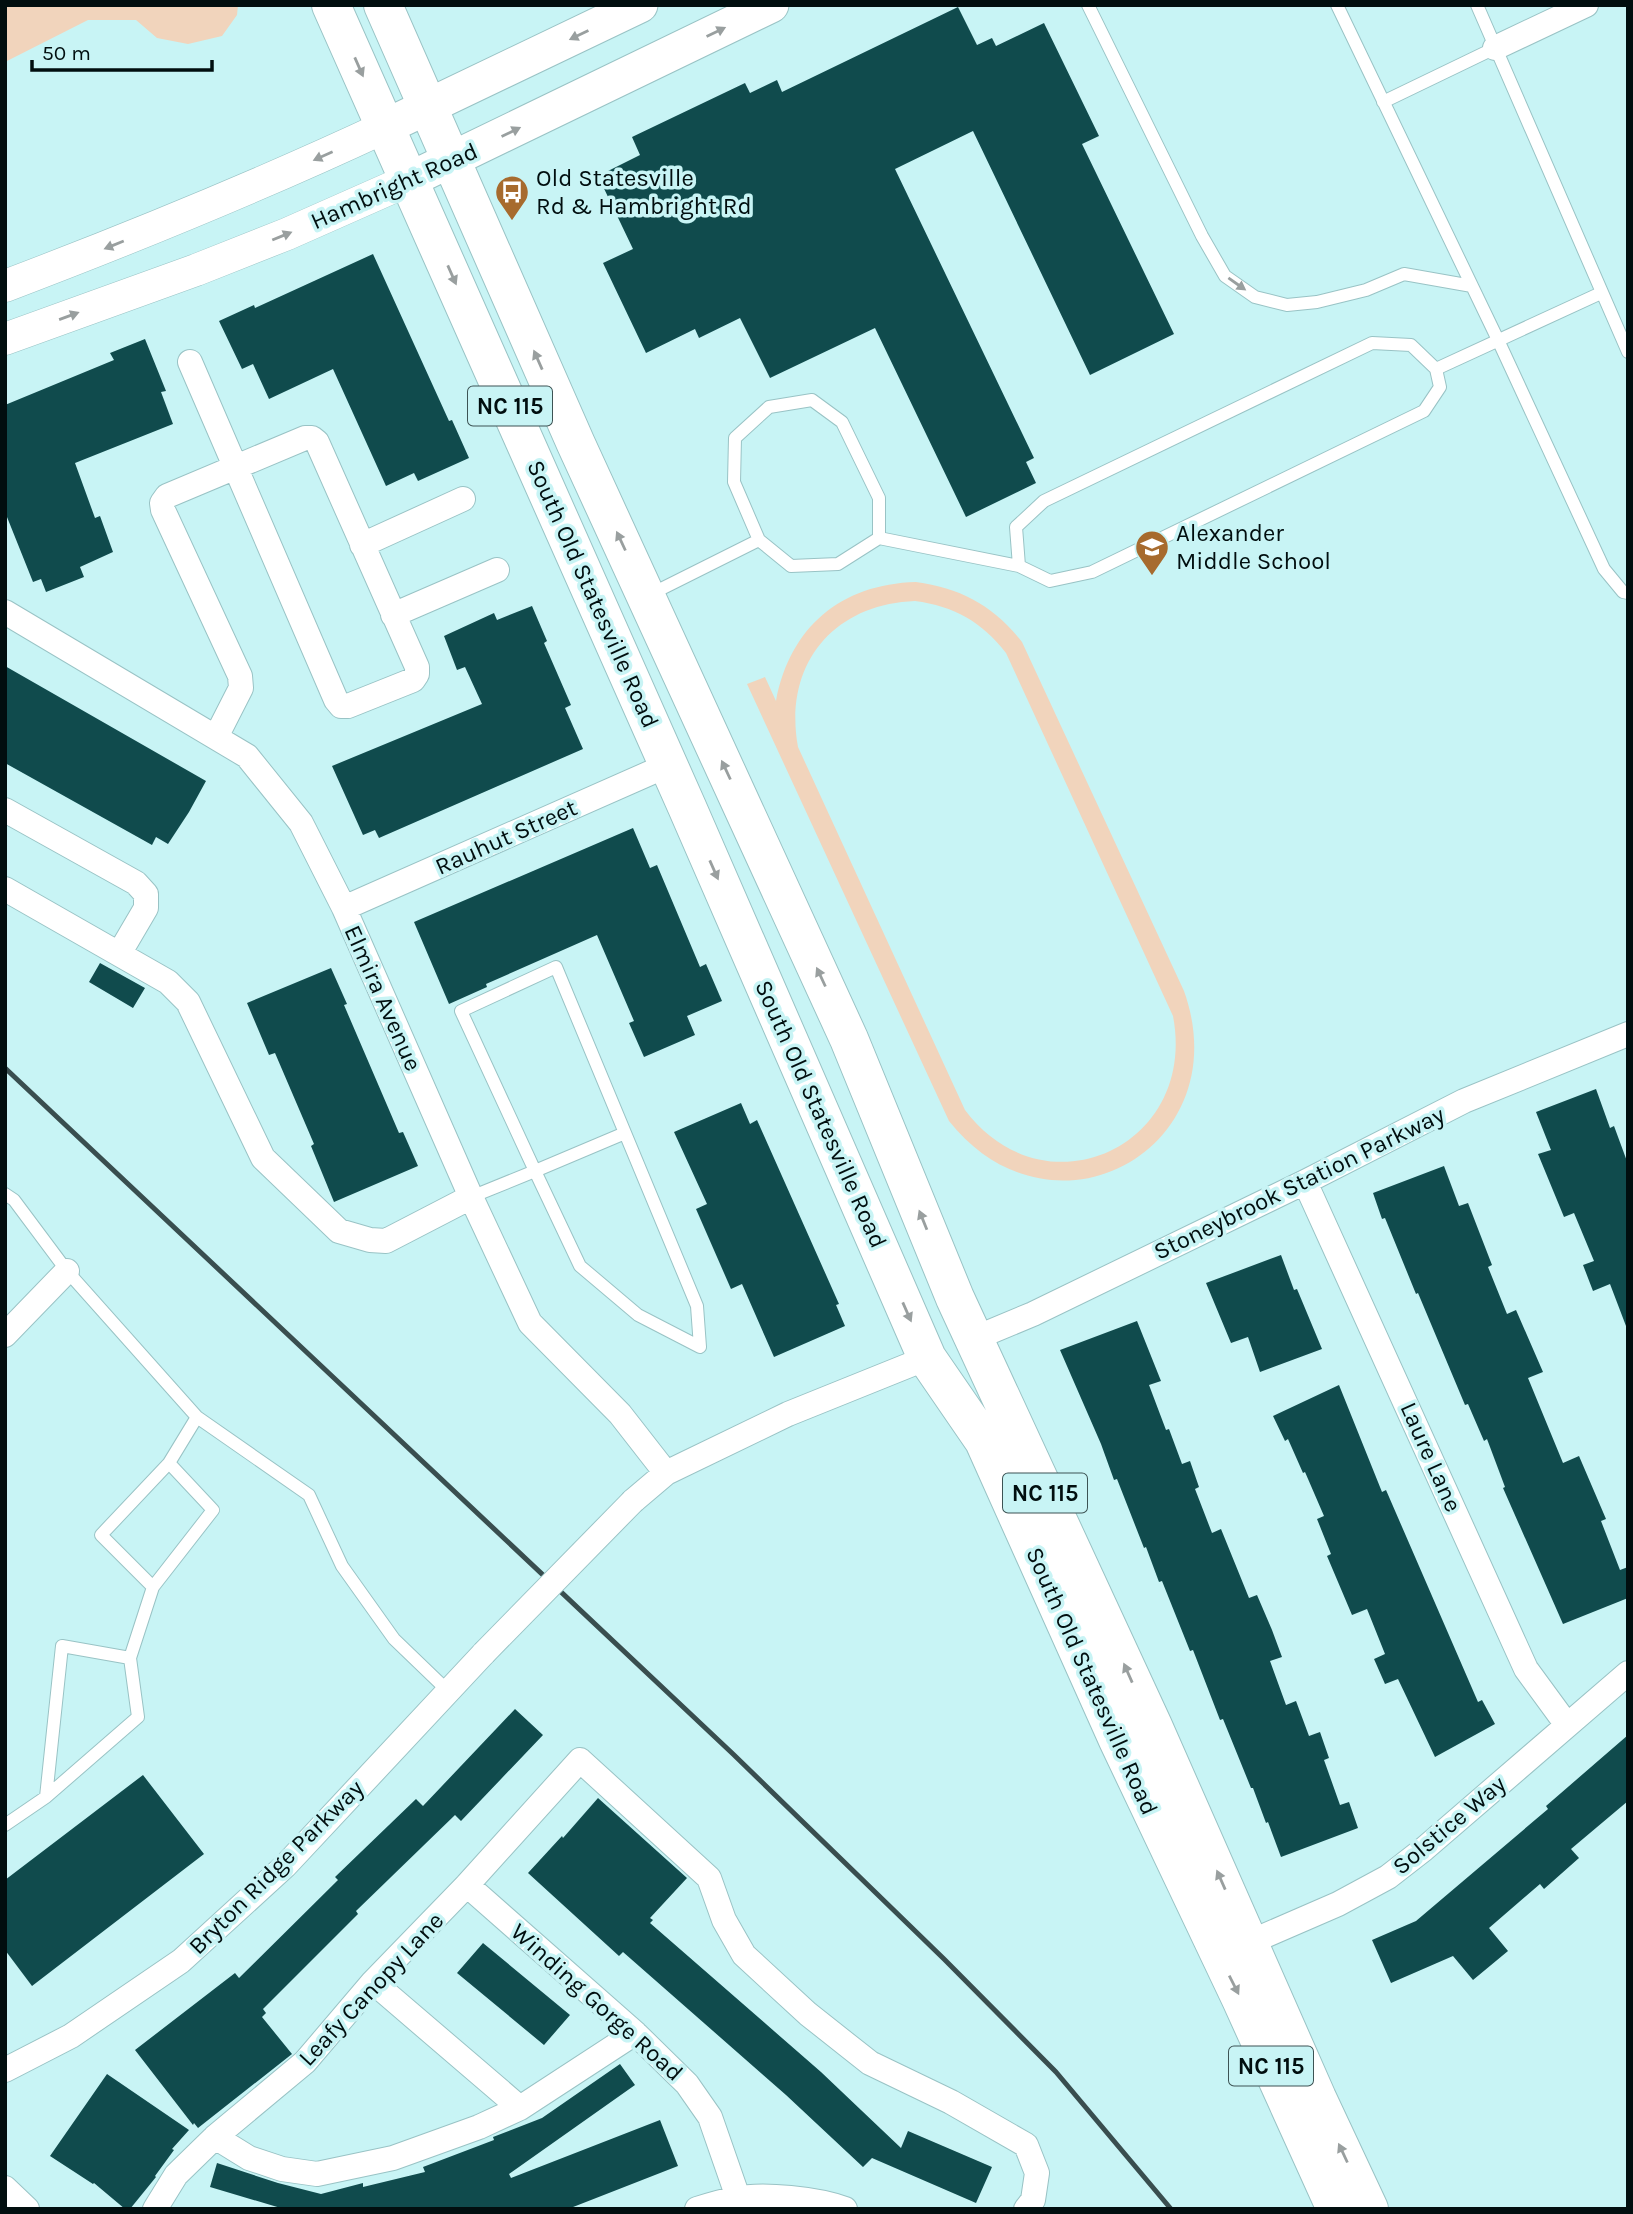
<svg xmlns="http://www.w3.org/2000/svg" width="1633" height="2214" font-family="Karla,sans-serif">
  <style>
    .green { fill: #f1d4bc; fill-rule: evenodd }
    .building { fill: #104b4d }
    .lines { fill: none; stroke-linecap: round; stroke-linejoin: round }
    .service-casing { stroke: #99c3c5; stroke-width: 14 }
    .minor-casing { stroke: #99c3c5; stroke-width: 26 }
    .tertiary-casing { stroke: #99c3c5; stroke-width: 33 }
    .secondary-casing { stroke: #99c3c5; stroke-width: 37 }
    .primary-casing { stroke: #99c3c5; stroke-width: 40 }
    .service { stroke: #fff; stroke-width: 12 }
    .minor { stroke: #fff; stroke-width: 24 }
    .tertiary { stroke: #fff; stroke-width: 32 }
    .secondary { stroke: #fff; stroke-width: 35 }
    .primary { stroke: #fff; stroke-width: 38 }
    .rail { stroke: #394e4f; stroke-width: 5 }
    .minor-bridge-casing { stroke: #99c3c5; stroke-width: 26; stroke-linecap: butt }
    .minor-bridge { stroke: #fff; stroke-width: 24 }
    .oneway { fill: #999f9f }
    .labels { text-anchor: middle; stroke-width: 7; stroke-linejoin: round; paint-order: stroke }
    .shield { fill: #c8f4f5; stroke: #3d5354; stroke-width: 2 }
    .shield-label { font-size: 23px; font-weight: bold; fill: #010e0f }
    .poi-label { font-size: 24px; fill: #010e0f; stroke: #c8f4f5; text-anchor: start }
    .street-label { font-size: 24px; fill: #010e0f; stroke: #c8f4f5 }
  </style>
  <rect width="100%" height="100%" fill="#c8f4f5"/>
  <path class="green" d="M5 5H238L237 15 222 36 188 44 157 38 136 20H88L5 62Z
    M916 582C961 588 994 606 1022 642L1184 991C1240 1148 1053 1252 949 1121L747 684 765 677 776 701C790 627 841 584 916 582ZM915 601C954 606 982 622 1006 653L1173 1016C1198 1147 1045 1216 965 1110L798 747C783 665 833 604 915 601Z"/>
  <path class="building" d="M958 7 977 45 992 38 996 46 1044 23 1099 136 1082 144 1174 334 1090 375 973 131 895 169 1034 458 1026 462 1036 483 966 517 875 328 770 378 740 318 699 338 695 329 646 353 603 263 633 249 598 176 640 155 632 137 745 83 750 93 777 80 782 92Z
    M373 254 449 421 452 420 469 458 418 481 414 473 386 486 333 369 269 399 253 364 242 369 219 321 254 305 255 308Z
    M145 339 166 391 161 392 173 424 75 463 95 518 100 516 113 552 80 567 84 577 46 592 41 579 33 582 5 512V405L114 360 110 353Z
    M532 606 547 641 544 643 571 705 565 708 583 749 379 838 375 830 363 835 332 766 482 704 465 667 457 670 444 636 494 613 497 620Z
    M5 666 206 781 189 812 168 844 156 837 152 845 5 763Z
    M633 828 650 868 657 865 700 967 706 964 722 1001 687 1016 695 1035 644 1057 629 1023 634 1021 597 935 486 984 487 987 449 1004 414 922Z
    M100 963 145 988 133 1008 89 982Z
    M331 968 347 1004 344 1005 399 1133 403 1132 418 1166 334 1202 311 1146 314 1144 275 1053 269 1055 247 1003Z
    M1596 1089 1610 1128 1614 1126 1628 1164V1325L1626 1326 1610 1284 1593 1291 1583 1265 1594 1261 1574 1213 1564 1217 1538 1154 1551 1150 1536 1112Z
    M741 1103 750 1124 757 1120 839 1304 836 1305 845 1326 774 1357 742 1284 731 1289 696 1209 707 1204 674 1132Z
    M1444 1166 1459 1206 1468 1203 1492 1265 1488 1267 1507 1314 1516 1310 1543 1372 1528 1378 1563 1463 1579 1456 1606 1519 1601 1521 1620 1570 1628 1567V1598L1563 1624 1503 1488 1505 1487 1487 1439 1484 1441 1468 1404 1465 1405 1418 1293 1416 1294 1385 1218 1382 1219 1373 1193Z
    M1281 1255 1294 1290 1297 1289 1322 1349 1260 1372 1248 1337 1231 1343 1206 1283Z
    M1137 1321 1161 1381 1149 1385 1166 1430 1169 1429 1182 1464 1190 1461 1199 1487 1195 1489 1212 1533 1221 1529 1249 1598 1257 1595 1272 1630 1282 1657 1270 1661 1286 1705 1296 1701 1309 1736 1320 1732 1329 1758 1324 1760 1340 1805 1349 1802 1358 1828 1281 1857 1268 1822 1266 1823 1253 1788H1251L1223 1719 1220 1720 1193 1650 1190 1651 1162 1581 1159 1582 1146 1547 1144 1548 1117 1479 1114 1480 1101 1444 1060 1350Z
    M1339 1385 1382 1492 1386 1490 1478 1702 1482 1700 1495 1724 1435 1757 1398 1679 1385 1684 1374 1659 1385 1654 1367 1609 1352 1615 1327 1556 1331 1554 1317 1519 1324 1516 1305 1472 1303 1473 1288 1439 1285 1441 1273 1416Z
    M515 1709 543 1735 461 1821 455 1815 356 1911 358 1914 263 2009 266 2013 262 2017 292 2054 198 2128 194 2123 193 2125 135 2050 235 1973 239 1978 338 1880 335 1877 416 1799 423 1806Z
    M1628 1735V1801L1571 1849 1579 1858 1544 1889 1540 1884 1489 1928 1508 1951 1473 1980 1453 1956 1391 1983 1372 1940 1416 1921 1548 1809 1546 1806Z
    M143 1775 204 1854 32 1986 5 1950V1880Z
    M598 1798 687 1878 650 1918 653 1920 650 1923 821 2072 901 2148 908 2131 992 2167 976 2203 872 2158 863 2167 786 2095 623 1952 619 1956 528 1873 562 1836 563 1838Z
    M483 1943 570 2015 544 2045 457 1973Z
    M620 2064 635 2085 509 2174 511 2178 660 2120 678 2166 568 2209H284L210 2187 217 2163 278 2183 321 2194 363 2183V2187L425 2172 423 2167 494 2140 493 2137 542 2118Z
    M107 2074 189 2130 172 2149 174 2150 155 2176 156 2177 130 2209H125L94 2183 93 2184 50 2156Z"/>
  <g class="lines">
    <g class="service-casing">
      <path id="service" d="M1088 5 1202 236 1225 276 1255 297 1287 305 1317 302 1366 290 1404 274 1472 286
        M1337 5 1498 340 1604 569 1623 592 1628 593
        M1477 5 1628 352
        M1383 102 1495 48
        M1436 369 1601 293
        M812 400 842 422 879 498V538L838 564 791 566 759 540 734 482 735 438 769 407Z
        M879 538 1019 566 1050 581 1092 572 1424 411 1440 387 1436 369 1411 345 1372 343 1044 501 1016 527 1019 566
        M649 595 759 540
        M5 1194 14 1200 67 1271 197 1417 309 1495 342 1566 394 1639 448 1691
        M471 1197 535 1171 580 1266 638 1315 700 1347 697 1306 556 967 461 1011 535 1171 625 1133
        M169 1463 213 1510 153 1587 101 1535 169 1463 197 1417
        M46 1797 62 1646 130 1658
        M5 1825 46 1797 138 1717 130 1658 153 1587"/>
    </g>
    <g class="minor-casing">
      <path id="minor" d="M1495 48 1586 5
        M190 362 336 700 341 706H348L413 680 417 674V667L317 442 312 438H305L167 496 162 503 163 510 240 676 241 688 216 737
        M362 545 463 499
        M5 612 247 756 301 823 344 908 471 1197 530 1323 620 1414 666 1473
        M393 615 497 570
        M5 810 136 883 146 894V908L119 954
        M5 889 168 982 188 1002 263 1158 339 1231 370 1240 386 1241 471 1197
        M344 908 668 765
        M1305 1182 1526 1669 1567 1725
        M5 1335 67 1271
        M973 1339 1033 1314 1305 1182 1464 1101 1628 1034
        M633 1501 666 1473 788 1414 927 1358
        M467 1885 635 2033 687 2084 710 2117 742 2209
        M1248 1943 1338 1904 1388 1877 1424 1849 1628 1673
        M373 1982 520 2108
        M5 2070 71 2036 181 1961 285 1866 484 1653
        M215 2137 249 2158 282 2169 317 2174 393 2158 479 2127 520 2108 635 2033
        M5 2188 27 2209
        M155 2209 176 2175 215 2137 305 2062 373 1982 467 1885 580 1760 709 1878 724 1920 744 1955 808 2014 870 2063 951 2102 1026 2145 1037 2173 1033 2200 1026 2209
        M697 2209C709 2205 722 2201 735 2199 763 2193 818 2199 845 2209"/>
    </g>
    <g class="tertiary-casing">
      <path id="tertiary" d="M5 286C134 237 261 185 385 127
        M5 339 196 270 287 234 409 180"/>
    </g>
    <g class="secondary-casing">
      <path id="secondary" d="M385 127 640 5
        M409 180 771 5"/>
    </g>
    <g class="primary-casing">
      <path id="primary" d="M331 5 687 807 927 1358 984 1441 1118 1740 1241 1999 1336 2209
        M383 5 576 444 849 1039 955 1298 1153 1726 1317 2098 1369 2209"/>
    </g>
    <use href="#service" class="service"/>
    <use href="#minor" class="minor"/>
    <use href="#tertiary" class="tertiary"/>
    <use href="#secondary" class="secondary"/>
    <use href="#primary" class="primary"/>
    <path class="rail" d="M5 1068 733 1754 944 1959 1056 2072 1171 2209"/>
    <g class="minor-bridge-casing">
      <path id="minor-bridge" d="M484 1653 633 1501"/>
    </g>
    <use href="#minor-bridge" class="minor-bridge"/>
  </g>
  <defs><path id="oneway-solid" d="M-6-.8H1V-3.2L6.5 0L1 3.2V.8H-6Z" transform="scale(1.75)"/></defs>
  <g class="oneway">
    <use href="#oneway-solid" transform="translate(716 32) rotate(-26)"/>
    <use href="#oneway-solid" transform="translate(579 35) rotate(154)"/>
    <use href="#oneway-solid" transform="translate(359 67) rotate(66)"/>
    <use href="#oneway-solid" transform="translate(511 132) rotate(-26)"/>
    <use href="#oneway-solid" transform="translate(323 156) rotate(156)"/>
    <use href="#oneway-solid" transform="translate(282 236) rotate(-22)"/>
    <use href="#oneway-solid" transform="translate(114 245) rotate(158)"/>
    <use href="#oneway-solid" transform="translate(452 275) rotate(66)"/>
    <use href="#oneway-solid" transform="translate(1237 284) rotate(35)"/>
    <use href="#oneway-solid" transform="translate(69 316) rotate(-20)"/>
    <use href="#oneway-solid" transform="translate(538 360) rotate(-114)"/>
    <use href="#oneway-solid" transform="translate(621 541) rotate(-115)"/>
    <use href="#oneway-solid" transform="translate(726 770) rotate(-115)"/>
    <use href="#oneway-solid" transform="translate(714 870) rotate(66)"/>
    <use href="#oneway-solid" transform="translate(821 977) rotate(-115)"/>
    <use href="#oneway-solid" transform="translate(923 1220) rotate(-112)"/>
    <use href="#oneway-solid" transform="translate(907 1312) rotate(66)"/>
    <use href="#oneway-solid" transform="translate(1128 1673) rotate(-114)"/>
    <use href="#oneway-solid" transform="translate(1221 1880) rotate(-114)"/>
    <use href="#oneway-solid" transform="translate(1234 1985) rotate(63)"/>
    <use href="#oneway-solid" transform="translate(1343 2153) rotate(-115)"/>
  </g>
  <defs>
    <g id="bus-pin" transform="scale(1.75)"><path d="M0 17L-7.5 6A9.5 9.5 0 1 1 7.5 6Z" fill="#a76b2e" stroke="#c8f4f5"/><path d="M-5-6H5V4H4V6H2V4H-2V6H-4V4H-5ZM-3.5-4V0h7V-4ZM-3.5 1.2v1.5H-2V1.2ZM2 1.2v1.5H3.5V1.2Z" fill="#fff"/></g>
    <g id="school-pin" transform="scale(1.75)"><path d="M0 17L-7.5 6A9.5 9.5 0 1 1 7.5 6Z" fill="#a76b2e" stroke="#c8f4f5"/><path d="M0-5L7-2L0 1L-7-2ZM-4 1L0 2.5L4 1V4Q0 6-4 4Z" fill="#fff"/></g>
  </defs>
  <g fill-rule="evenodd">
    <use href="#bus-pin" x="512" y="192"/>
    <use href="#school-pin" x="1152" y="547"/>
  </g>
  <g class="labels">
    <g class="shield">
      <rect x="468" y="386.5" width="84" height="39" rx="5"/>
      <rect x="1003" y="1473.5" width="84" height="39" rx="5"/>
      <rect x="1229" y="2046.5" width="84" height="39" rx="5"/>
    </g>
    <g class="shield-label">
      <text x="510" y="414">NC 115</text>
      <text x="1045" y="1501">NC 115</text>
      <text x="1271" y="2074">NC 115</text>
    </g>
    <g class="poi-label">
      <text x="536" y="186">Old Statesville<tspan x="536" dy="28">Rd &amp; Hambright Rd</tspan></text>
      <text x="1176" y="541">Alexander<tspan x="1176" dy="28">Middle School</tspan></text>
    </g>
    <g class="street-label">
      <text transform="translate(394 186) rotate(-24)" y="8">Hambright Road</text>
      <text transform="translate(593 594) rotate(66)" y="8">South Old Statesville Road</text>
      <text transform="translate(506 837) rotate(-24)" y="8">Rauhut Street</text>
      <text transform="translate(383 998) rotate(66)" y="8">Elmira Avenue</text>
      <text transform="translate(821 1114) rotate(66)" y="8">South Old Statesville Road</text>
      <text transform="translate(1299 1183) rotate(-26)" y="8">Stoneybrook Station Parkway</text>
      <text transform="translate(1431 1457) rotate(66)" y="8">Laure Lane</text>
      <text transform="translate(1092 1681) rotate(66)" y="8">South Old Statesville Road</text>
      <text transform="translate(1449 1825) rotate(-40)" y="8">Solstice Way</text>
      <text transform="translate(276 1867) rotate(-45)" y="8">Bryton Ridge Parkway</text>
      <text transform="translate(371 1989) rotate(-47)" y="8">Leafy Canopy Lane</text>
      <text transform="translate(597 2002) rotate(42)" y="8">Winding Gorge Road</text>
    </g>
  </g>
  <rect width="1633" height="2214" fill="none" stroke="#010e0f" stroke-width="14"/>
  <path d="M32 60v10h180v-10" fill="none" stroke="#010e0f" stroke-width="3.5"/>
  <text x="42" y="60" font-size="21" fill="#010e0f" stroke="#c8f4f5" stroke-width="5" paint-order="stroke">50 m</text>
</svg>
